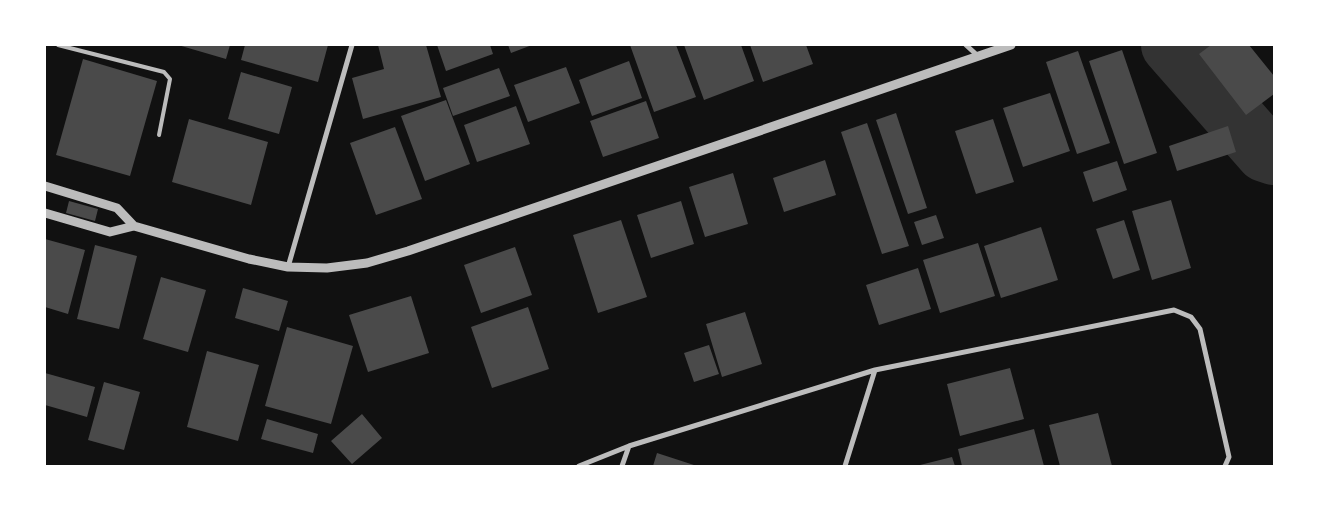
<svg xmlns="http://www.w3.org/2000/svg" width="1319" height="511" font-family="'Work Sans',sans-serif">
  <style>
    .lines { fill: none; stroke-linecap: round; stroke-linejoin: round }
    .river { stroke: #333; stroke-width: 60 }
    .building { fill: #4a4a4a }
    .service { stroke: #bcbcbc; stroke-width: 4 }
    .minor { stroke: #bcbcbc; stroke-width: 5 }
    .tertiary { stroke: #bcbcbc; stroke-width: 9 }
  </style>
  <rect width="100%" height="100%" fill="#111"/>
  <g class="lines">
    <path class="river" d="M1171 45 1265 152 1274 155"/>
  </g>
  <path class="building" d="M178 45H230L226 59Z
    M245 45H328L318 82 241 60Z
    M378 45H426L441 97 363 119 352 78 384 69Z
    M437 45H490L493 54 446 71Z
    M508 45H532L511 53Z
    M630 45H676L696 97 654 112Z
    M684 45H741L754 81 704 100Z
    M750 45H806L813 64 763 82Z
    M1211 45H1249L1274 76V94L1246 115 1199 54Z
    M1122 50 1157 153 1124 164 1089 61Z
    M1078 51 1110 143 1077 154 1046 62Z
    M83 59 157 81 130 176 56 155Z
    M629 61 642 98 592 116 579 80Z
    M566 67 580 103 528 122 514 85Z
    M499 68 510 96 453 116 443 88Z
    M241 72 292 87 279 134 228 119Z
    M1050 93 1070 151 1023 167 1003 108Z
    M446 100 470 164 425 181 401 116Z
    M646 101 659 138 603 157 590 121Z
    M516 106 530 144 477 162 464 125Z
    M896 113 927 208 908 214 876 120Z
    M189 119 268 142 251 205 172 182Z
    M993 119 1014 182 976 194 955 131Z
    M867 123 909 246 882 254 841 132Z
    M1228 126 1236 152 1177 171 1169 146Z
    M395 127 422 199 376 215 350 143Z
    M825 160 836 195 784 212 773 178Z
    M1117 161 1127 190 1093 202 1083 172Z
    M733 173 748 224 705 237 689 187Z
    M1171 200 1191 268 1152 280 1132 211Z
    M69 201 98 209 95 221 66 213Z
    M681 201 694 244 651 258 637 215Z
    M936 215 944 238 922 245 914 222Z
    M621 220 647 297 598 313 573 235Z
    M1124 220 1140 270 1113 279 1096 229Z
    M1041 227 1058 280 1001 298 984 246Z
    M45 239 85 250 68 314 45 307Z
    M978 243 995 296 940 313 923 260Z
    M95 245 137 256 119 329 77 319Z
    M515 247 532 295 481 313 464 265Z
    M918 268 931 309 879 325 866 285Z
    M161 277 206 290 188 352 143 339Z
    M243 288 288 301 279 331 235 318Z
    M411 296 429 353 368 372 349 315Z
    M528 307 549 369 492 388 471 327Z
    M745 312 762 364 722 377 706 324Z
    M287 327 353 346 331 424 265 406Z
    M709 345 719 374 694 382 684 353Z
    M207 351 259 365 238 441 187 427Z
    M1010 368 1024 419 960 436 947 384Z
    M45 373 95 387 87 417 45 405Z
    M104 382 140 392 124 450 88 440Z
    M1098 413 1112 466H1060L1049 425Z
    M362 414 382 438 352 464 331 441Z
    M267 419 318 434 313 453 261 439Z
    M1034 429 1044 466H962L958 449Z
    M657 453 697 466H653Z
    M952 457 955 466H920V465Z"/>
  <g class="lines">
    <path class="service" d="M58 45 164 72 170 79 159 135"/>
    <path class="minor" d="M966 45 978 56
      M288 267 352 45
      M579 466 629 446 875 370 1174 310 1191 317 1200 329 1229 457 1225 466
      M622 466 629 446
      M845 466 875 370"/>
    <path class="tertiary" d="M45 186 117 208 134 226 249 259 288 267 327 268 367 263 408 251 1011 45
      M45 213 110 232 134 226"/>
  </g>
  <rect width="1319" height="511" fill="none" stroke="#ffffff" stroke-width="92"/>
</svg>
